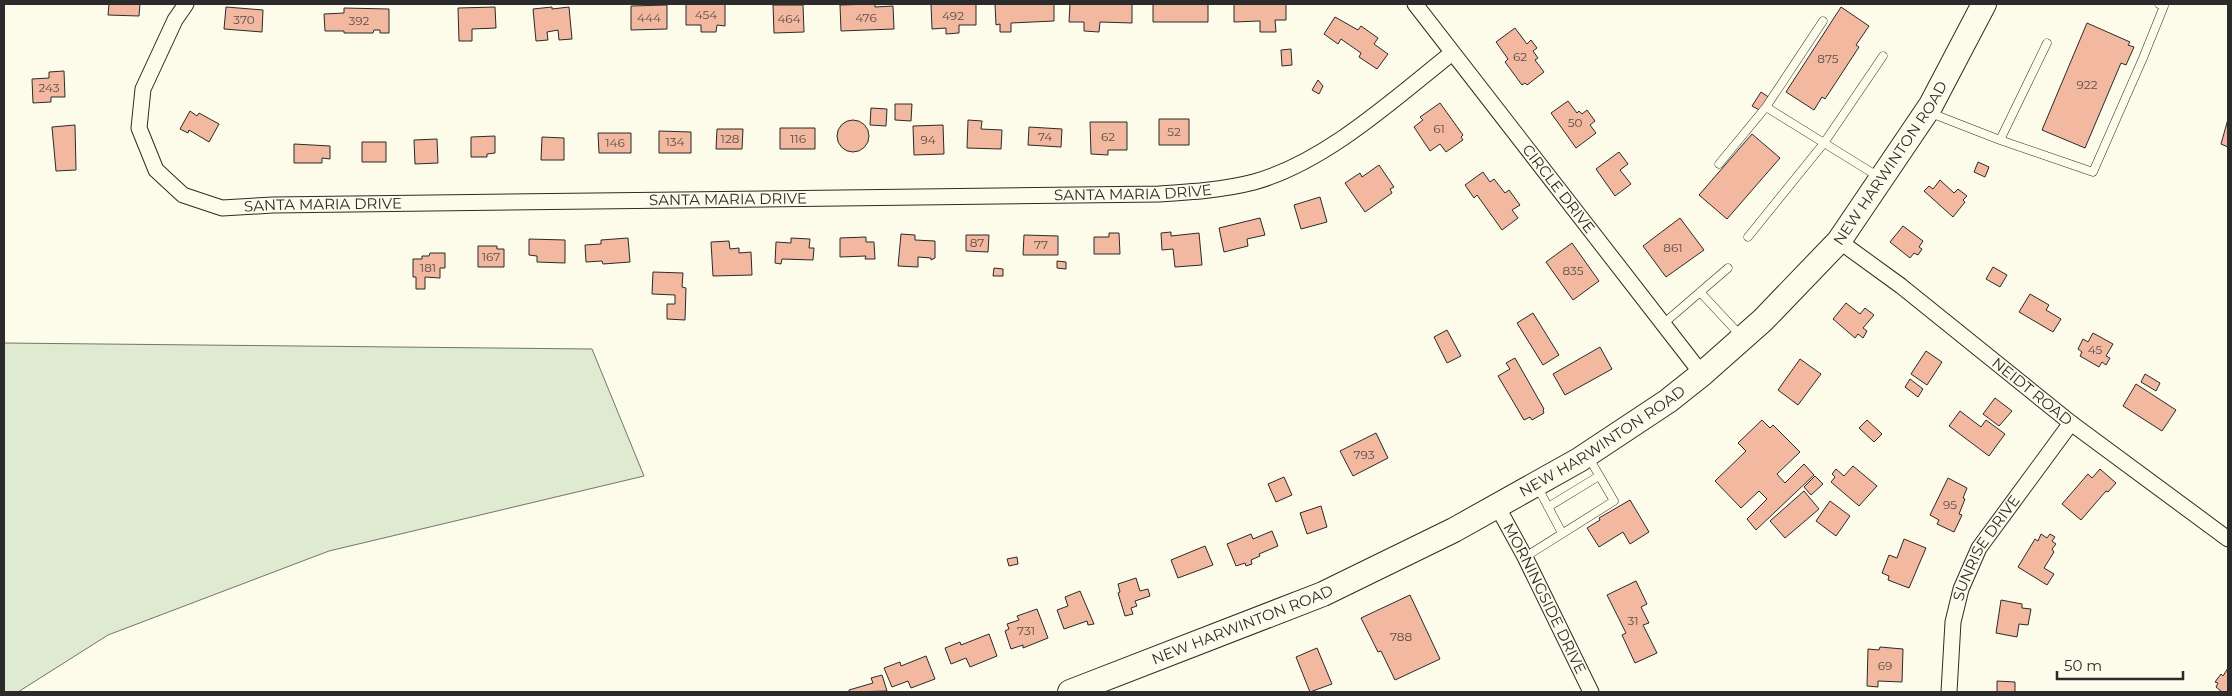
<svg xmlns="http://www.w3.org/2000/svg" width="2232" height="696" font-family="Montserrat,sans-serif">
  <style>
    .green { fill: #deebd1; stroke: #74746e }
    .building { fill: #f2b8a0; stroke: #2b2b2b }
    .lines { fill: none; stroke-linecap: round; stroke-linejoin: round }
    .lane-casing { stroke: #2b2b2b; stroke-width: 9 }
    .street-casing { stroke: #2b2b2b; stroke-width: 17 }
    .primary-casing { stroke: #2b2b2b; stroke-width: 26 }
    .lane { stroke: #fdfbea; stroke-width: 8 }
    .street { stroke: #fdfbea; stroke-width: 15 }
    .primary { stroke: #fdfbea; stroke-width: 24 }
    .labels { text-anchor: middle; stroke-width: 4; stroke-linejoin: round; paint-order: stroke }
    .number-label { font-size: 12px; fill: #5d4e48 }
    .street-label { font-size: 15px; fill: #2b2b2b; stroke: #fdfbea }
  </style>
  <rect width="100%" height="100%" fill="#fdfbea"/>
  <path class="green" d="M4 343 592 349 644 476 329 551 108 635 18 692H4Z"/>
  <path class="building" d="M109 4H140L139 16 108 15Z
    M686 4H725V26L717 25 716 32H701V25H686Z
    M875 4V7L893 6 894 29 841 31 840 5Z
    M931 4H976V25H959V33L946 34V28L932 29Z
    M995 4H1054V21L1011 23V32H1000V24L996 25Z
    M1070 4H1132V23L1100 22 1099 32 1084 31V22H1069Z
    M1153 4H1208V22H1153Z
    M1234 4H1286V20H1275L1276 32H1260V21L1234 22Z
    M667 5V29L631 30V6Z
    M773 5H803L804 32 774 33Z
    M226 7 263 10 262 32 224 29Z
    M495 7 496 28 472 29V41H459L458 8Z
    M552 7V9L569 7 572 39 559 40 558 30 547 32 548 40 536 41 533 9Z
    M1841 7 1869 26 1856 45 1859 47 1825 99 1822 97 1814 110 1786 92Z
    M344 8 389 9V33H380V30H374L373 33H344V31H325L324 14 344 13Z
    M1335 17 1358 30 1361 26 1378 38 1374 44 1388 54 1377 69 1359 57 1361 53 1341 39 1338 44 1324 34Z
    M2087 23 2130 42 2128 45 2134 47 2126 65 2121 63 2085 148 2042 130Z
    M1515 28 1527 44 1531 40 1537 48 1533 51 1538 58 1535 60 1544 72 1527 85 1525 83 1522 85 1505 62 1508 59 1496 42Z
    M1291 49 1292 65 1282 66 1281 50Z
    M64 71 65 97H51V102L33 103 32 79 49 78V72Z
    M1318 80 1323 86 1319 94 1312 90Z
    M1761 92 1770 98 1761 111 1752 106Z
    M1568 101 1577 113 1579 111 1582 114 1587 110 1595 121 1590 125 1596 133 1576 148 1551 113Z
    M1440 103 1463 135 1461 137 1463 140 1446 152 1440 144 1430 151 1414 127 1423 120 1420 117Z
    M895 104H912L911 121 895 120Z
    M871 108 887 109 886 126 870 125Z
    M190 111 197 116 199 113 219 124 209 142 189 130 188 133 180 129Z
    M1159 119H1189V145H1159Z
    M2228 119V147L2221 144Z
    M837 136a16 16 0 1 1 32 0a16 16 0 1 1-32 0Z
    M968 120 982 121 981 129 1002 130 1001 149 967 148Z
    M1090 122H1127V150H1108V155L1091 154Z
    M75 125 76 170 56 171 52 127Z
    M943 125 944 154 914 155 913 126Z
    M1029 127 1062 129 1061 147 1028 145Z
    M780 128H815V149H780Z
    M717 129H743L742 149H716Z
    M659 131 691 132V153H659Z
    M598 133H631V153H599Z
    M1752 134 1780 158 1727 219 1699 195Z
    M495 136V153L487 154V157H471V137Z
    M542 137 564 138V160H541Z
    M437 139 438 163 415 164 414 140Z
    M362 142H386V162H362Z
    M294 144 330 146V159L322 158V163H294Z
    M1619 152 1628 164 1620 170 1631 184 1615 196 1596 169Z
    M1978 162 1989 167 1985 177 1974 172Z
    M1379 165 1394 187 1390 189 1392 193 1365 212 1345 183 1360 173 1362 177Z
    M1483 172 1490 182 1494 179 1505 193 1509 190 1520 205 1512 210 1518 218 1502 230 1477 195 1474 198 1465 185Z
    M1940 180 1954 193 1958 189 1967 196 1963 200 1965 202 1953 217 1924 191 1929 186 1933 189Z
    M1320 197 1327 222 1301 229 1294 205Z
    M1260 218 1265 235 1247 239 1248 246 1224 252 1219 228Z
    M1680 218 1704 250 1666 277 1643 246Z
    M1903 226 1923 241 1919 247 1922 249 1918 255 1914 253 1910 258 1890 242Z
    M1171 232V236L1199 233 1202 265 1175 267 1173 249 1162 250 1161 233Z
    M1109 233H1119L1120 254H1094V237H1109Z
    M901 234 915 235V240L935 241V258L931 260V258L918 257V267L898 266Z
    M966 235H989L988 252 966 251Z
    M1024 235 1058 236V255H1023Z
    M866 237V242H874L875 259H865L866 256 840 257V238Z
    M628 238 630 262 603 264 602 261 586 262 585 245 601 244V240Z
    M791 238 810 239 809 248H814L813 260 782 259 781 264 775 263 776 242 791 243Z
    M529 239 565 240V263L537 262V256L529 255Z
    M729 241 730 249 739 248V253L751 252 752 275 713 276 711 242Z
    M1572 243 1599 281 1573 300 1546 262Z
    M478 246H497V249H504V267H478Z
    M430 253H445V268H440V278L425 277V289H416V277H413V259H422V256H429Z
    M1057 261 1066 262V269L1057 268Z
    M1993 267 2007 275 2000 287 1986 279Z
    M994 268 1003 269V276H993Z
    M653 272 683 273 682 287 686 288 685 320 667 319V304H675V295L652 294Z
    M2030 294 2049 305 2046 310 2061 319 2053 332 2019 312Z
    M1846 303 1860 314 1865 308 1874 315 1863 328 1867 331 1863 338 1858 334 1855 338 1833 319Z
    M1533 313 1559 355 1543 365 1517 323Z
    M1447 330 1461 356 1447 363 1434 337Z
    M2093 333 2113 344 2106 356 2110 358 2106 365 2102 362 2099 367 2080 356 2082 352 2078 349 2083 339 2088 342Z
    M1600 347 1612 369 1565 395 1553 374Z
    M1926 351 1942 362 1927 385 1911 374Z
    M1515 358 1544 409 1543 410 1544 413 1532 420 1530 417 1524 420 1498 376 1510 369 1506 363Z
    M1800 359 1821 374 1798 405 1778 390Z
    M2145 374 2160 383 2156 391 2141 382Z
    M1910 379 1923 389 1918 397 1905 387Z
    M2136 384 2176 410 2162 431 2123 406Z
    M1995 398 2012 411 1999 426 1983 414Z
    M1960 411 1981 427 1986 420 2005 434 1989 456 1949 426Z
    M1762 420 1770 428 1773 425 1800 452 1777 474 1785 483 1804 464 1814 475 1756 530 1747 519 1767 499 1759 491 1741 508 1715 481 1746 451 1738 443Z
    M1867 420 1882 434 1874 442 1859 428Z
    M1376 433 1388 458 1353 476 1340 451Z
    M1853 466 1877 486 1859 506 1831 482 1835 477 1832 474 1836 469 1844 476Z
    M2100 469 2116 483 2108 492 2106 491 2081 520 2062 504 2088 474 2092 478Z
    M1815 476 1823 484 1811 495 1804 487Z
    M1284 477 1292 495 1276 502 1268 484Z
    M1948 478 1967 488 1963 498 1965 499 1959 514 1962 515 1954 532 1937 524 1939 520 1930 515Z
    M1804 491 1819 509 1785 538 1770 521Z
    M1630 500 1649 532 1630 544 1623 532 1599 547 1587 528 1600 520 1599 518Z
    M1830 501 1850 516 1836 536 1816 521Z
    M1321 506 1327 527 1307 534 1300 513Z
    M1272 531 1278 546 1259 554 1260 556 1251 560 1252 564 1246 566 1245 563 1236 566 1227 544 1251 534 1253 539Z
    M2041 534 2047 538 2050 534 2055 537 2052 541 2056 544 2052 549 2054 552 2044 568 2054 574 2047 585 2018 567 2035 539 2038 541Z
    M1904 539 1926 548 1909 588 1888 580 1889 576 1882 573 1889 555 1897 558Z
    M1205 546 1213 565 1178 578 1171 560Z
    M1017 557 1018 564 1009 566 1007 559Z
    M1136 578 1140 591 1148 589 1150 596 1135 601 1137 606 1131 608 1133 614 1125 616 1118 593 1120 592 1118 584Z
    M1636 581 1647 604 1641 607 1649 623 1643 625 1657 653 1635 663 1622 635 1626 633 1607 595Z
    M1080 591 1094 624 1088 625 1087 621 1064 629 1057 610 1068 606 1065 597Z
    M1410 595 1440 659 1395 680 1381 651 1378 652 1361 618Z
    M2001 600 2022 604V608L2031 609 2028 625 2019 624 2017 637 1996 633Z
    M1037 609 1048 638 1023 648V645L1011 649 1005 631 1009 629 1007 624 1019 620 1017 616Z
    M989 634 997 656 970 667 966 658 951 664 945 648 960 642 961 645Z
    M1880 647 1903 649 1902 682 1878 681V687L1867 686 1868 649 1879 650Z
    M1317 648 1332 684 1310 692 1296 657Z
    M926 656 935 679 911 688 908 681 892 687 884 668 900 662 901 666Z
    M2228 668V692H2222L2216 687 2218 683 2215 682 2221 674 2223 676Z
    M882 675 887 691 849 692V690L873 683 871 678Z
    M1997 681 2015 682V692H1994H1997Z"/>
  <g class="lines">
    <g class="lane-casing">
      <path id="lane" d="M1766 107 1823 21
        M1928 112 2000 140 2047 43
        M2000 140 2093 172 2143 58 2164 6 2159 4
        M1719 164 1766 107 1879 177
        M1748 237 1824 143 1883 56
        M1700 292 1741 336
        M1663 324 1728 268
        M1537 486 1562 533
        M1548 507 1599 476
        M1525 557 1614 501 1589 458"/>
    </g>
    <g class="street-casing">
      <g id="street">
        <path id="s1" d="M186 4 175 20 143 89 139 128 156 170 183 195 222 208 273 205 1159 194C1191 192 1223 190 1254 182 1326 162 1394 99 1452 53"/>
        <path id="s2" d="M1415 4 1702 374"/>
        <path id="s3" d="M1839 241 1901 286 2071 423 2228 539"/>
        <path id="s4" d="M1497 506 1525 557 1591 692"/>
        <path id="s5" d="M1949 692 1953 622 1961 589 1979 548 2071 423"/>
      </g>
    </g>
    <g class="primary-casing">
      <g id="primary">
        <path id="s6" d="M1070 692 1323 594 1454 530 1579 460 1668 401 1702 374 1763 320 1839 241 1931 105 1984 4"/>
      </g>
    </g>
    <use href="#lane" class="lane"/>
    <use href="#street" class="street"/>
    <use href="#primary" class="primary"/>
  </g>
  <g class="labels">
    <g class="number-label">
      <text x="706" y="19">454</text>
      <text x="953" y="20">492</text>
      <text x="649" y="22">444</text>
      <text x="866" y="22">476</text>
      <text x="789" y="23">464</text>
      <text x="244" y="24">370</text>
      <text x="359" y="25">392</text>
      <text x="1520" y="61">62</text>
      <text x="1828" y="63">875</text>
      <text x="2087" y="89">922</text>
      <text x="49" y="92">243</text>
      <text x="1575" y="127">50</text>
      <text x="1439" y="133">61</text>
      <text x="1174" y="136">52</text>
      <text x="1045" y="141">74</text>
      <text x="1108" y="141">62</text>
      <text x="730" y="143">128</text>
      <text x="798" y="143">116</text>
      <text x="928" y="144">94</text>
      <text x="675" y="146">134</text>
      <text x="615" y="147">146</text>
      <text x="977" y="247">87</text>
      <text x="1041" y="249">77</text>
      <text x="1673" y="252">861</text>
      <text x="491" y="261">167</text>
      <text x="428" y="272">181</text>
      <text x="1573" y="275">835</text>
      <text x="2095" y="354">45</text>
      <text x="1364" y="459">793</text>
      <text x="1950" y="509">95</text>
      <text x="1633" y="625">31</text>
      <text x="1026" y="635">731</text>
      <text x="1401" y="641">788</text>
      <text x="1885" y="670">69</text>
    </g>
    <g class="street-label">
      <text dy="5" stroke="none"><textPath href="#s6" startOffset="995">NEW HARWINTON ROAD</textPath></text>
      <text dy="5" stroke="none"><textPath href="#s2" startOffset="234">CIRCLE DRIVE</textPath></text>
      <text dy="5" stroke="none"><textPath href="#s1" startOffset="1169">SANTA MARIA DRIVE</textPath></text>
      <text dy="5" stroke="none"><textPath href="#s1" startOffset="764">SANTA MARIA DRIVE</textPath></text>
      <text dy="5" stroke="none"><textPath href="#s1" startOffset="359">SANTA MARIA DRIVE</textPath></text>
      <text dy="5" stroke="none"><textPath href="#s3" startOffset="245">NEIDT ROAD</textPath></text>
      <text dy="5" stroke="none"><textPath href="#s6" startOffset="590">NEW HARWINTON ROAD</textPath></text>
      <text dy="5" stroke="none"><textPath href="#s5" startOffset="152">SUNRISE DRIVE</textPath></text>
      <text dy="5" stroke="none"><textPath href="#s4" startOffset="104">MORNINGSIDE DRIVE</textPath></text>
      <text dy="5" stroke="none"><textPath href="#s6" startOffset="185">NEW HARWINTON ROAD</textPath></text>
    </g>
  </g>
  <rect width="2232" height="696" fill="none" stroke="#2b2b2b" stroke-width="10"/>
  <path d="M2057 671v8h126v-8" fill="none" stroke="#2b2b2b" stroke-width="2.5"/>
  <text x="2064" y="671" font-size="15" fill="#2b2b2b" stroke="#fdfbea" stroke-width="4" paint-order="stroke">50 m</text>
</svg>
